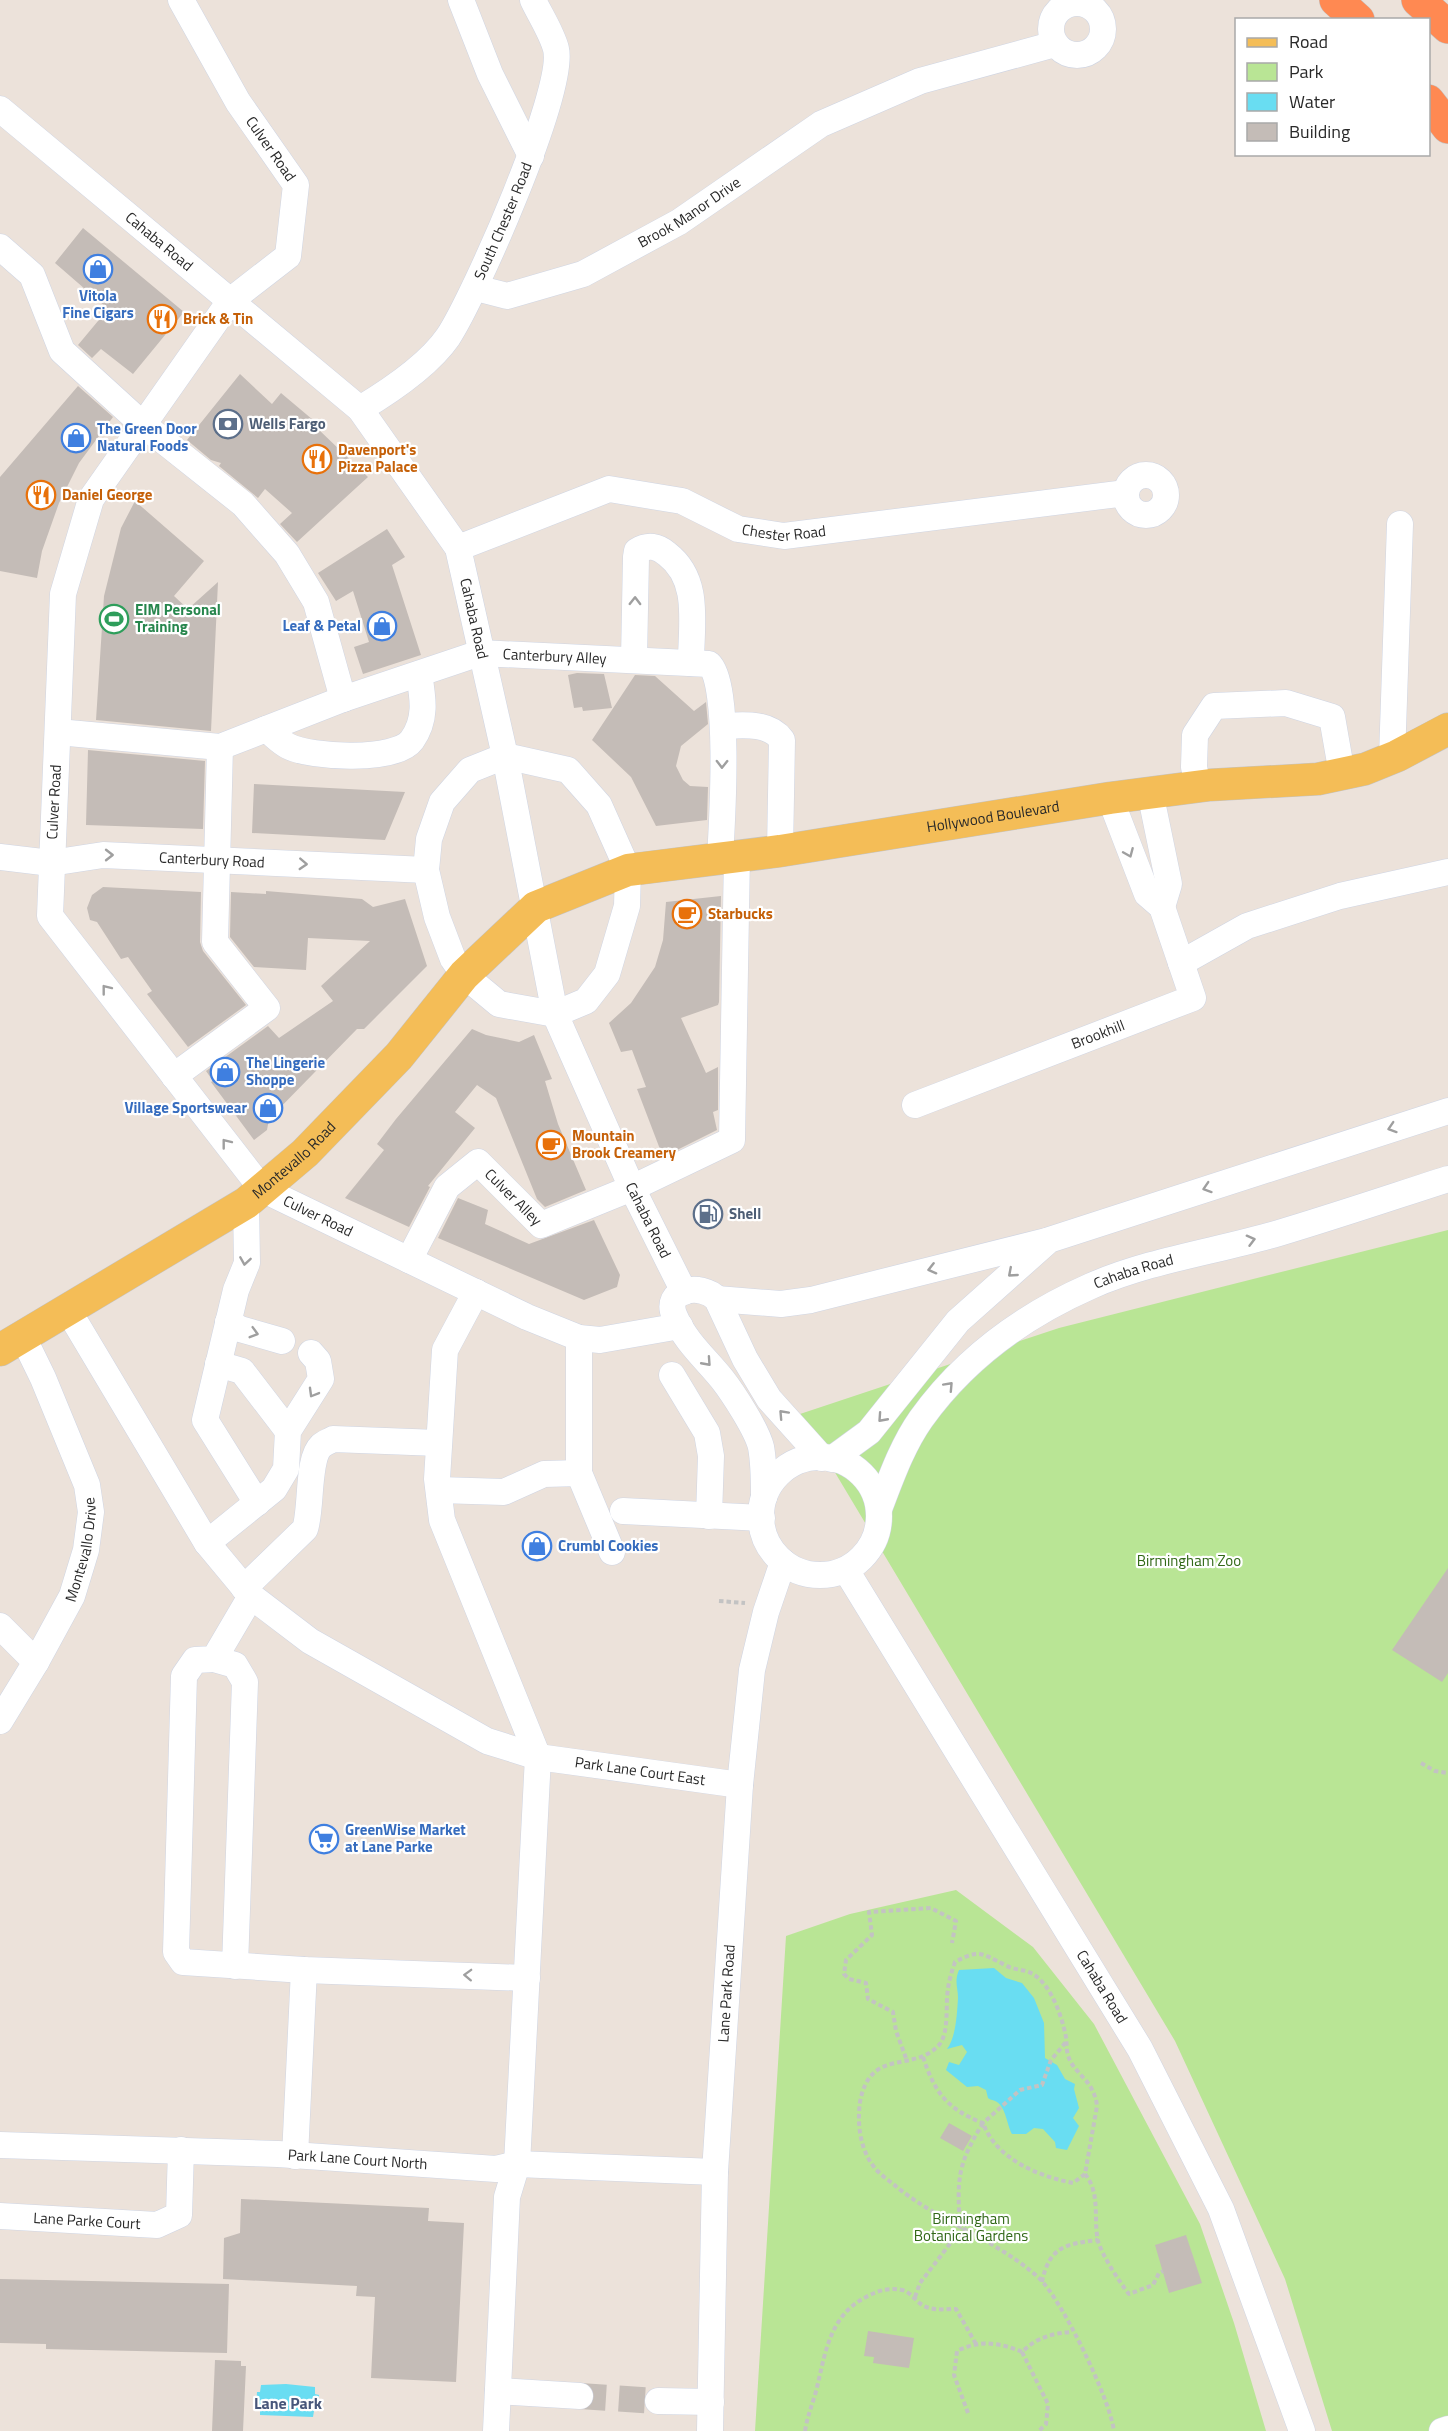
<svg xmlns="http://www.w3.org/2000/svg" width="1448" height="2431" font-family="'Titillium Web',sans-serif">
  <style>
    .green { fill: #b9e595 }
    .water { fill: #69ddf2 }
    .building { fill: #c4bcb7 }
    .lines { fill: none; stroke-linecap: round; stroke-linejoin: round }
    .minor-tunnel { stroke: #c5bdb7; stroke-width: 26; stroke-dasharray: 26 13; stroke-linecap: butt }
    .minor-casing { stroke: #cfd5e3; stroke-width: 27 }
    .major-casing { stroke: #c3c3c3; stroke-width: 33 }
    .highway-casing { stroke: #c3c3c3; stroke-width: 34 }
    .path { stroke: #c3c3c3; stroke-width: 4; stroke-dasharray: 4.5 3; stroke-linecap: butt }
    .minor { stroke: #fff; stroke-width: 26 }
    .major { stroke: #f4bd57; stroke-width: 32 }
    .highway { stroke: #ff8952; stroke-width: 33 }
    .oneway { stroke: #9f9f9f }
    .labels { text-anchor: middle; stroke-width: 4.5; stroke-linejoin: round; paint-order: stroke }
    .street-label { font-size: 15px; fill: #292929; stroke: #fff }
    .shop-label { font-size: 15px; font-weight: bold; fill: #366cbe; stroke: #fff; text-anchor: start }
    .food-label { font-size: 15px; font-weight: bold; fill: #c56008; stroke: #fff; text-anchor: start }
    .service-label { font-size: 15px; font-weight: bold; fill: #4e5e75; stroke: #fff; text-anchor: start }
    .leisure-label { font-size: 15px; font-weight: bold; fill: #27864d; stroke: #fff; text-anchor: start }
    .park-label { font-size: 15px; fill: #316817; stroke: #fff }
    .neighbourhood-label { font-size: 16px; font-weight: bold; fill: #48577b; stroke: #fff }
  </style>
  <rect width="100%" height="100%" fill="#ece2da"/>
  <path class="green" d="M1448 1230V2431H1332L1285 2279 1175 2041 800 1414 1059 1328Z
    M956 1890 1033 1947 1094 2024 1200 2224 1234 2323 1266 2431H755L786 1936 850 1914Z"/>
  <path class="water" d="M994 1968 1006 1978 1022 1983 1034 1998 1044 2023 1045 2058 1057 2065 1065 2079 1075 2084 1074 2089 1079 2108 1073 2118 1079 2126 1067 2150 1056 2148 1055 2142 1043 2129 1034 2128 1026 2134H1012C1007 2125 1006 2108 997 2102 994 2100 990 2100 988 2098L986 2090 978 2086 967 2087 946 2070 949 2062 959 2065 967 2052 962 2045 947 2049C956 2037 957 2014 958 1998 958 1987 954 1982 959 1970Z
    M286 2384 315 2387V2394L319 2395 318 2410 314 2411 313 2417 260 2415V2408H256L257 2392H260L261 2385Z"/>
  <path class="building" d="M83 228 184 312 133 374 101 349 92 358 78 345 108 309 55 263Z
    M240 374 272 404 281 393 319 425 317 428 368 477 297 542 280 524 292 513 265 489 258 498 219 466 221 463 211 460 187 440Z
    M78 386 113 417 79 463 59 503 42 551 37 578 0 571V477Z
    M135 501 204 561 174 596 188 609 218 582 211 731 96 720 104 596 121 528Z
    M387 529 405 557 392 565 421 655 363 674 354 647 369 642 353 591 336 601 318 573Z
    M577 673 604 674 612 708 583 711 582 707 574 708 568 675Z
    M635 675 655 676 694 711 706 702 708 724 681 746 676 766 683 780 690 786 708 787 707 820 656 826 631 777 592 740Z
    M88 750 205 761 203 829 86 825Z
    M254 784 405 792 385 840 252 833Z
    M103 887 201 892 200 942 203 951 246 1005 188 1047 147 994 152 991 128 957 121 959 97 922 90 920 87 908 92 895Z
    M266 891 362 899 373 907 405 899 427 966 364 1029H357L269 1119 267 1130 254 1140 211 1082 213 1081 206 1071 268 1026 279 1038 333 1001 321 986 370 941 308 938 306 970 254 967 230 937 231 892 266 894Z
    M721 896 719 1002 718 1005 681 1018 706 1073 718 1067V1110L713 1112 717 1130 663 1157 637 1089 646 1087 632 1050 621 1052 609 1023 631 1003 655 967 663 940 666 902Z
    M472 1029 486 1035 519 1042 534 1035 552 1079 545 1081 558 1124 586 1190 545 1207 537 1199 496 1098 477 1085 455 1112 475 1128 428 1186 430 1187 409 1227 345 1198 384 1150 377 1144 396 1119Z
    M458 1198 488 1210 485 1224 529 1244 594 1220 620 1275 617 1287 584 1300 438 1238Z
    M1448 1568V1673L1442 1682 1392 1650Z
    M949 2123 972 2136 963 2151 940 2138Z
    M241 2199 429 2208 428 2221 464 2223 456 2382 371 2378 375 2297 356 2296 357 2286 223 2279 224 2238 240 2233Z
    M1186 2235 1202 2283 1169 2293 1155 2245Z
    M0 2279 229 2284 227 2353 46 2349V2344L0 2343Z
    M868 2331 914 2338 909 2368 873 2363 874 2357 864 2356Z
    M215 2360 241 2361V2366H246L243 2431H212Z"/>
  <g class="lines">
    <path class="minor-tunnel" d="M580 2396 658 2401"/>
    <g class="minor-casing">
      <g id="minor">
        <path id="s1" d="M181 0 238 102 296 185 288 256 230 301 91 499 63 594 50 916 262 1189 527 1317 579 1338 600 1340 680 1326"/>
        <path d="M461 0 490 74 531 156"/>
        <circle cx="1077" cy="29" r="26"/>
        <path id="s2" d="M0 109 360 409 458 548 505 756 555 1014 632 1188 684 1292"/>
        <path d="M0 247 32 275 62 351 141 423 243 504 287 554 316 602 343 699"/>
        <path id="s3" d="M476 288 507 296 583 274 679 222 821 124 920 81 1055 44"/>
        <path id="s4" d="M360 409C390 391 428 366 448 337 474 298 566 90 556 49 552 33 540 15 533 0"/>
        <circle cx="1146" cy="495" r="20"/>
        <path id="s5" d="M458 548 609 489 682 501 738 529 784 536 1126 493"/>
        <path d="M634 659 636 557 637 551C648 544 658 546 667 554 701 580 691 624 691 663"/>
        <path d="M723 726C743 725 769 722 782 740L780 851"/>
        <path d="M266 729C273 734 280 742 288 746 311 758 396 762 412 740 427 719 423 698 419 674"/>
        <path id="s6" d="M58 732 220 747 343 699 480 653 709 664C731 684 722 824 720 858"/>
        <path d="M505 756 568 770 599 805 628 870 627 906 607 974 586 1001 555 1014 499 1004 464 975 453 959 437 917 426 870 429 839 442 802 470 770Z"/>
        <path d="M1392 758 1400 524"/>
        <path d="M1198 787 1194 767 1195 735 1214 706 1286 703 1332 717 1342 774"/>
        <path d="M1150 792 1169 884 1162 907"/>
        <path id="s7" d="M0 857 51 863 103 855 426 870"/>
        <path d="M1181 963 1247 926 1340 896 1448 872"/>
        <path d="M174 1076 267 1008 215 942 220 747"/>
        <path id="s8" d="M915 1105 1193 998 1162 907 1147 894 1110 798"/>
        <path d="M246 1203 247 1263 236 1290 205 1420 257 1503"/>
        <path id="s9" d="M409 1260 447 1187 478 1162 541 1225 632 1188 732 1140 737 855"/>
        <path d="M476 1292 445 1350 437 1479 442 1520 538 1757 517 2164 507 2197 496 2431"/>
        <path d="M717 1299 781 1304 811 1300 1046 1241"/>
        <path d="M68 1310 207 1543 251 1596 214 1659 195 1660 184 1676 176 1952 183 1962 304 1970 527 1978"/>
        <path d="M228 1322 240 1329 282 1341"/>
        <path d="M579 1338V1473L612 1552"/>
        <path d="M218 1364 242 1371 288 1431"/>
        <path d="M672 1375 707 1433 711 1456 709 1516"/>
        <circle cx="820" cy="1516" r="59"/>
        <path d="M832 1459 869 1432 958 1321 1049 1240 1448 1111"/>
        <path d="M439 1490 504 1492 544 1474 579 1473"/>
        <path d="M764 1497C764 1481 764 1463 761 1447 757 1430 733 1393 722 1379 706 1359 685 1341 675 1317 662 1289 701 1282 717 1299L745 1359 769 1399 822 1458"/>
        <path id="s10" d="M879 1509C891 1478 902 1446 921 1419 964 1359 1025 1315 1091 1286 1150 1260 1218 1251 1279 1233 1336 1216 1392 1197 1448 1179"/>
        <path d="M623 1511 762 1518"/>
        <path d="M207 1543 274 1489 286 1469 288 1431 321 1379 318 1361 311 1353"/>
        <path id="s11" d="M846 1570 1140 2049 1221 2209 1302 2431"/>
        <path d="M244 1588 305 1529C312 1509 307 1459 321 1446 324 1443 330 1441 333 1439L438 1443"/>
        <path id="s12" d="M251 1596 310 1641 487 1741 538 1757 740 1785"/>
        <path d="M0 1626 36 1662"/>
        <path d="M214 1659 235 1665 245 1682 235 1966"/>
        <path id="s13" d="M0 1721 36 1662 72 1596 86 1550 91 1512 87 1485 43 1378 22 1335"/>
        <path id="s14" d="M0 2145 278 2154 496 2169 517 2164 715 2172"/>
        <path d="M295 2156 304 1970"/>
        <path id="s15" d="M0 2216 157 2225 179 2215 181 2150"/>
        <path d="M498 2391 580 2396"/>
        <path d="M658 2401 711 2402"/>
        <path id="s16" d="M710 2431 715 2172 740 1785 752 1670 766 1612 783 1562"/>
        <path d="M1442 2431 1448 2429"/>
      </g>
    </g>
    <g class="major-casing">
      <g id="major">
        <path id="s17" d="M0 1350 246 1203 305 1153 399 1056 464 975 536 907 628 870 780 851 1110 798 1210 785 1318 779 1365 769 1397 756 1448 729"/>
      </g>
    </g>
    <g class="highway-casing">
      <path id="highway" d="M1336 0 1358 20
        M1418 0 1448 27
        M1428 101 1448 127"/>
    </g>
    <path class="path" d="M719 1601 745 1603
      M1421 1763 1435 1771 1448 1773
      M923 2057C935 2093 947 2109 983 2123L1020 2090 1042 2085 1051 2060 1066 2042
      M906 2058 896 2031 893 2012 868 1999 866 1983 849 1979 844 1974 846 1960 872 1935 869 1912 931 1908 956 1921 952 1943
      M1085 2174C1101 2194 1093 2218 1098 2241 1102 2255 1120 2283 1129 2294L1153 2285 1159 2273 1163 2271
      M960 2227C957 2179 957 2165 983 2123 996 2159 1038 2176 1073 2183L1085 2174 1097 2106C1094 2079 1073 2074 1068 2055 1066 2049 1067 2043 1066 2037 1062 2017 1051 1983 1031 1973 1023 1969 1013 1970 1005 1965 981 1953 979 1949 955 1962 952 1971 949 1980 948 1989 945 2005 950 2034 938 2046 912 2073 870 2047 860 2102 857 2124 860 2149 874 2167 880 2175 890 2181 898 2188 942 2223 997 2240 1039 2278 1062 2300 1110 2399 1114 2431
      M1042 2282C1049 2247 1065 2244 1098 2240
      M915 2297 920 2283 962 2228
      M1022 2352 1048 2404 1046 2424 1039 2431
      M968 2413 954 2375 957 2351C979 2340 999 2342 1022 2352 1036 2338 1052 2333 1072 2332
      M805 2431C807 2418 811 2408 815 2395 825 2358 827 2317 866 2297 877 2291 889 2287 902 2290 911 2292 916 2302 924 2306 934 2311 945 2309 956 2309L976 2344"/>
    <use href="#minor" class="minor"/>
    <use href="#major" class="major"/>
    <use href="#highway" class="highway"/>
  </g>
  <defs><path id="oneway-chevron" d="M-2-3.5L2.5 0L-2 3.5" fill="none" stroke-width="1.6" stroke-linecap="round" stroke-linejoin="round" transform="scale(1.5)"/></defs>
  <g class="oneway">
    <use href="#oneway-chevron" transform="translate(635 601) rotate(-89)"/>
    <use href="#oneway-chevron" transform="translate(722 764) rotate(91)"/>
    <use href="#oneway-chevron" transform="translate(1129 853) rotate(67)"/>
    <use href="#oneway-chevron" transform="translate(109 855)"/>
    <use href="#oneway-chevron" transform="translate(303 864) rotate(3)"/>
    <use href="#oneway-chevron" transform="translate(106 989) rotate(-128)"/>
    <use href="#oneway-chevron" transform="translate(1392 1128) rotate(162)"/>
    <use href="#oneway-chevron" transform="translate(226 1143) rotate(-128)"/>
    <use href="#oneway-chevron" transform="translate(1207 1188) rotate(162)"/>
    <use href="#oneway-chevron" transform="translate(1251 1240) rotate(-15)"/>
    <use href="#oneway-chevron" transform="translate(245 1261) rotate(99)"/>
    <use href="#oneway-chevron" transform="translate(932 1269) rotate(166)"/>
    <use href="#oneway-chevron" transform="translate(1012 1273) rotate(139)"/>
    <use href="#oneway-chevron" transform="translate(254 1333) rotate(16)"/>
    <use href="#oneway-chevron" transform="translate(707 1362) rotate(48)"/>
    <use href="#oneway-chevron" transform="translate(949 1386) rotate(-47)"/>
    <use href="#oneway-chevron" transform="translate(313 1393) rotate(120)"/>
    <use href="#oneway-chevron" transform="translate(783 1414) rotate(-133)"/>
    <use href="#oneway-chevron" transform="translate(882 1418) rotate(132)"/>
    <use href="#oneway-chevron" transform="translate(468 1975) rotate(-178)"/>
  </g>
  <defs>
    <g id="shop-ring" transform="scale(1.5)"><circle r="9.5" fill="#fff" stroke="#3f7fe0" stroke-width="1.5"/><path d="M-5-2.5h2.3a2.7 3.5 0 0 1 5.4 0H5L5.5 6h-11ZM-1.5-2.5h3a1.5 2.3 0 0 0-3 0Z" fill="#3f7fe0"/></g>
    <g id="restaurant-ring" transform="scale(1.5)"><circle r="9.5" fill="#fff" stroke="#e8710a" stroke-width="1.5"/><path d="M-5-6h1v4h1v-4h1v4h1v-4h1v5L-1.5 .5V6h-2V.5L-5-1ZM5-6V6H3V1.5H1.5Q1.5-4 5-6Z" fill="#e8710a"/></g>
    <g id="bank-ring" transform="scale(1.5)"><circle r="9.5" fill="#fff" stroke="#5c6f8a" stroke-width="1.5"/><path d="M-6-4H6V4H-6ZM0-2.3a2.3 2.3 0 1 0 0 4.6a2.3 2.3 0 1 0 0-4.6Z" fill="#5c6f8a"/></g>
    <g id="stadium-ring" transform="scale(1.5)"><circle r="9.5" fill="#fff" stroke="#2e9e5b" stroke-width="1.5"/><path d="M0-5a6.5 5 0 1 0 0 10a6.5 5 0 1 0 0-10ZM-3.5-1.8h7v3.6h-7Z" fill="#2e9e5b"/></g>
    <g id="cafe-ring" transform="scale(1.5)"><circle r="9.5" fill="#fff" stroke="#e8710a" stroke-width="1.5"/><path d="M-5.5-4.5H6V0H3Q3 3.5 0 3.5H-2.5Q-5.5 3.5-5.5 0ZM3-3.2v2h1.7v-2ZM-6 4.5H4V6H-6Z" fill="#e8710a"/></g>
    <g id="fuel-ring" transform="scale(1.5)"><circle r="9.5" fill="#fff" stroke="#5c6f8a" stroke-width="1.5"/><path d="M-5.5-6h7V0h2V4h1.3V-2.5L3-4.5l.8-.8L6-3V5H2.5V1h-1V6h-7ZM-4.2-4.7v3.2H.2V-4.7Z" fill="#5c6f8a"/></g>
    <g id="supermarket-ring" transform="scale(1.5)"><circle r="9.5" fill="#fff" stroke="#3f7fe0" stroke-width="1.5"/><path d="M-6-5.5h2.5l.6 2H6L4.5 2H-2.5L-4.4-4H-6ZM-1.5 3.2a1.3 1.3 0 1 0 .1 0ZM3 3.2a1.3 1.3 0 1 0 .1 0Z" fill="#3f7fe0"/></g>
  </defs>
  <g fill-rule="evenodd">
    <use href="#shop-ring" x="98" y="269"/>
    <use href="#restaurant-ring" x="162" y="319"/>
    <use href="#bank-ring" x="228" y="424"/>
    <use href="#shop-ring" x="76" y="438"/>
    <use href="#restaurant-ring" x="317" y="459"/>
    <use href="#restaurant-ring" x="41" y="495"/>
    <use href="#stadium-ring" x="114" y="619"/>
    <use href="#shop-ring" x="382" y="626"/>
    <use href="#cafe-ring" x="687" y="914"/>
    <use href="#shop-ring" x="225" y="1072"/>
    <use href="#shop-ring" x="268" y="1108"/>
    <use href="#cafe-ring" x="551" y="1145"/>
    <use href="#fuel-ring" x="708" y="1214"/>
    <use href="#shop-ring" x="537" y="1546"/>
    <use href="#supermarket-ring" x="324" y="1839"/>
  </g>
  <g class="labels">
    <g class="street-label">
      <text dy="5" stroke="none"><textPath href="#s1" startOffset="174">Culver Road</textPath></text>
      <text dy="5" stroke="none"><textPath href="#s3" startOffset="234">Brook Manor Drive</textPath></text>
      <text dy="5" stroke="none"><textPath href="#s4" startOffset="243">South Chester Road</textPath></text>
      <text dy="5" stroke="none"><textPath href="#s2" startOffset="207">Cahaba Road</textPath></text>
      <text dy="5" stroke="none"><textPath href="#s5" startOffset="345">Chester Road</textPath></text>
      <text dy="5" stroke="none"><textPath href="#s2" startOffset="711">Cahaba Road</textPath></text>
      <text dy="5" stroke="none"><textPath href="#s6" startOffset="514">Canterbury Alley</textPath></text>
      <text transform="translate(54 802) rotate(-87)" y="5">Culver Road</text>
      <text dy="5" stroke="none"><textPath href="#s17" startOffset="1170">Hollywood Boulevard</textPath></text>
      <text dy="5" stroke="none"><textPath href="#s7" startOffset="213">Canterbury Road</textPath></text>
      <text dy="5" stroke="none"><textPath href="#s8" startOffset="196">Brookhill</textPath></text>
      <text dy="5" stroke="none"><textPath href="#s17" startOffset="351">Montevallo Road</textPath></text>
      <text dy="5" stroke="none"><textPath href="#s9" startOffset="172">Culver Alley</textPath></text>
      <text dy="5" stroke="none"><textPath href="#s1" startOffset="1434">Culver Road</textPath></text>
      <text dy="5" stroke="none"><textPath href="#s2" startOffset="1341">Cahaba Road</textPath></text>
      <text dy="5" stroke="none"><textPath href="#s10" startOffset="363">Cahaba Road</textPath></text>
      <text dy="5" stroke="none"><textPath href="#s13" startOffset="192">Montevallo Drive</textPath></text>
      <text dy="5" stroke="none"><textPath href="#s12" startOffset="434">Park Lane Court East</textPath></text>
      <text dy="5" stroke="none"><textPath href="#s11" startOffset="489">Cahaba Road</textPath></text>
      <text dy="5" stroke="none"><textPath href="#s16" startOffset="438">Lane Park Road</textPath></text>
      <text dy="5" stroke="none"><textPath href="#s14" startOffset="358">Park Lane Court North</textPath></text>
      <text dy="5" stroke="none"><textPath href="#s15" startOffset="87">Lane Parke Court</textPath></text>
    </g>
    <g class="shop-label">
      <text x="98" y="301" text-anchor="middle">Vitola<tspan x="98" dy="17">Fine Cigars</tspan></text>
      <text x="97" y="434">The Green Door<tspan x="97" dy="17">Natural Foods</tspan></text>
      <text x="361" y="631" text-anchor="end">Leaf &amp; Petal</text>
      <text x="246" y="1068">The Lingerie<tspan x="246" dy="17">Shoppe</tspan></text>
      <text x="247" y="1113" text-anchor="end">Village Sportswear</text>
      <text x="558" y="1551">Crumbl Cookies</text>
      <text x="345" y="1835">GreenWise Market<tspan x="345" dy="17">at Lane Parke</tspan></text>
    </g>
    <g class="food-label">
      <text x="183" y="324">Brick &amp; Tin</text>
      <text x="338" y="455">Davenport's<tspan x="338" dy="17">Pizza Palace</tspan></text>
      <text x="62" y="500">Daniel George</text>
      <text x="708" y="919">Starbucks</text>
      <text x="572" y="1141">Mountain<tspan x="572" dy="17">Brook Creamery</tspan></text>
    </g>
    <g class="service-label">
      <text x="249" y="429">Wells Fargo</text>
      <text x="729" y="1219">Shell</text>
    </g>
    <g class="leisure-label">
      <text x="135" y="615">EIM Personal<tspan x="135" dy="17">Training</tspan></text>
    </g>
    <g class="park-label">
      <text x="1189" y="1566">Birmingham Zoo</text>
      <text x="971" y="2224">Birmingham<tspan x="971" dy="17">Botanical Gardens</tspan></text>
    </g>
    <g class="neighbourhood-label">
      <text x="288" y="2409">Lane Park</text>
    </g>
  </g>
  <rect x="1235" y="18" width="195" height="138" fill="#ffffff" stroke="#a9a9a9" stroke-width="1.5"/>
  <rect x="1247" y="38" width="30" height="9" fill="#f4bd57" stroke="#a9a9a9" stroke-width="1.5"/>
  <text x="1289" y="48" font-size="18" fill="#292929">Road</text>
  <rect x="1247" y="63" width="30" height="18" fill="#b9e595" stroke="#a9a9a9" stroke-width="1.5"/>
  <text x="1289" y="78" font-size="18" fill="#292929">Park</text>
  <rect x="1247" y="93" width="30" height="18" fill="#69ddf2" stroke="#a9a9a9" stroke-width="1.5"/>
  <text x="1289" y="108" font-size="18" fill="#292929">Water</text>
  <rect x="1247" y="123" width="30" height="18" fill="#c4bcb7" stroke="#a9a9a9" stroke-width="1.5"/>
  <text x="1289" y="138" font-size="18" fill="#292929">Building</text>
</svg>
